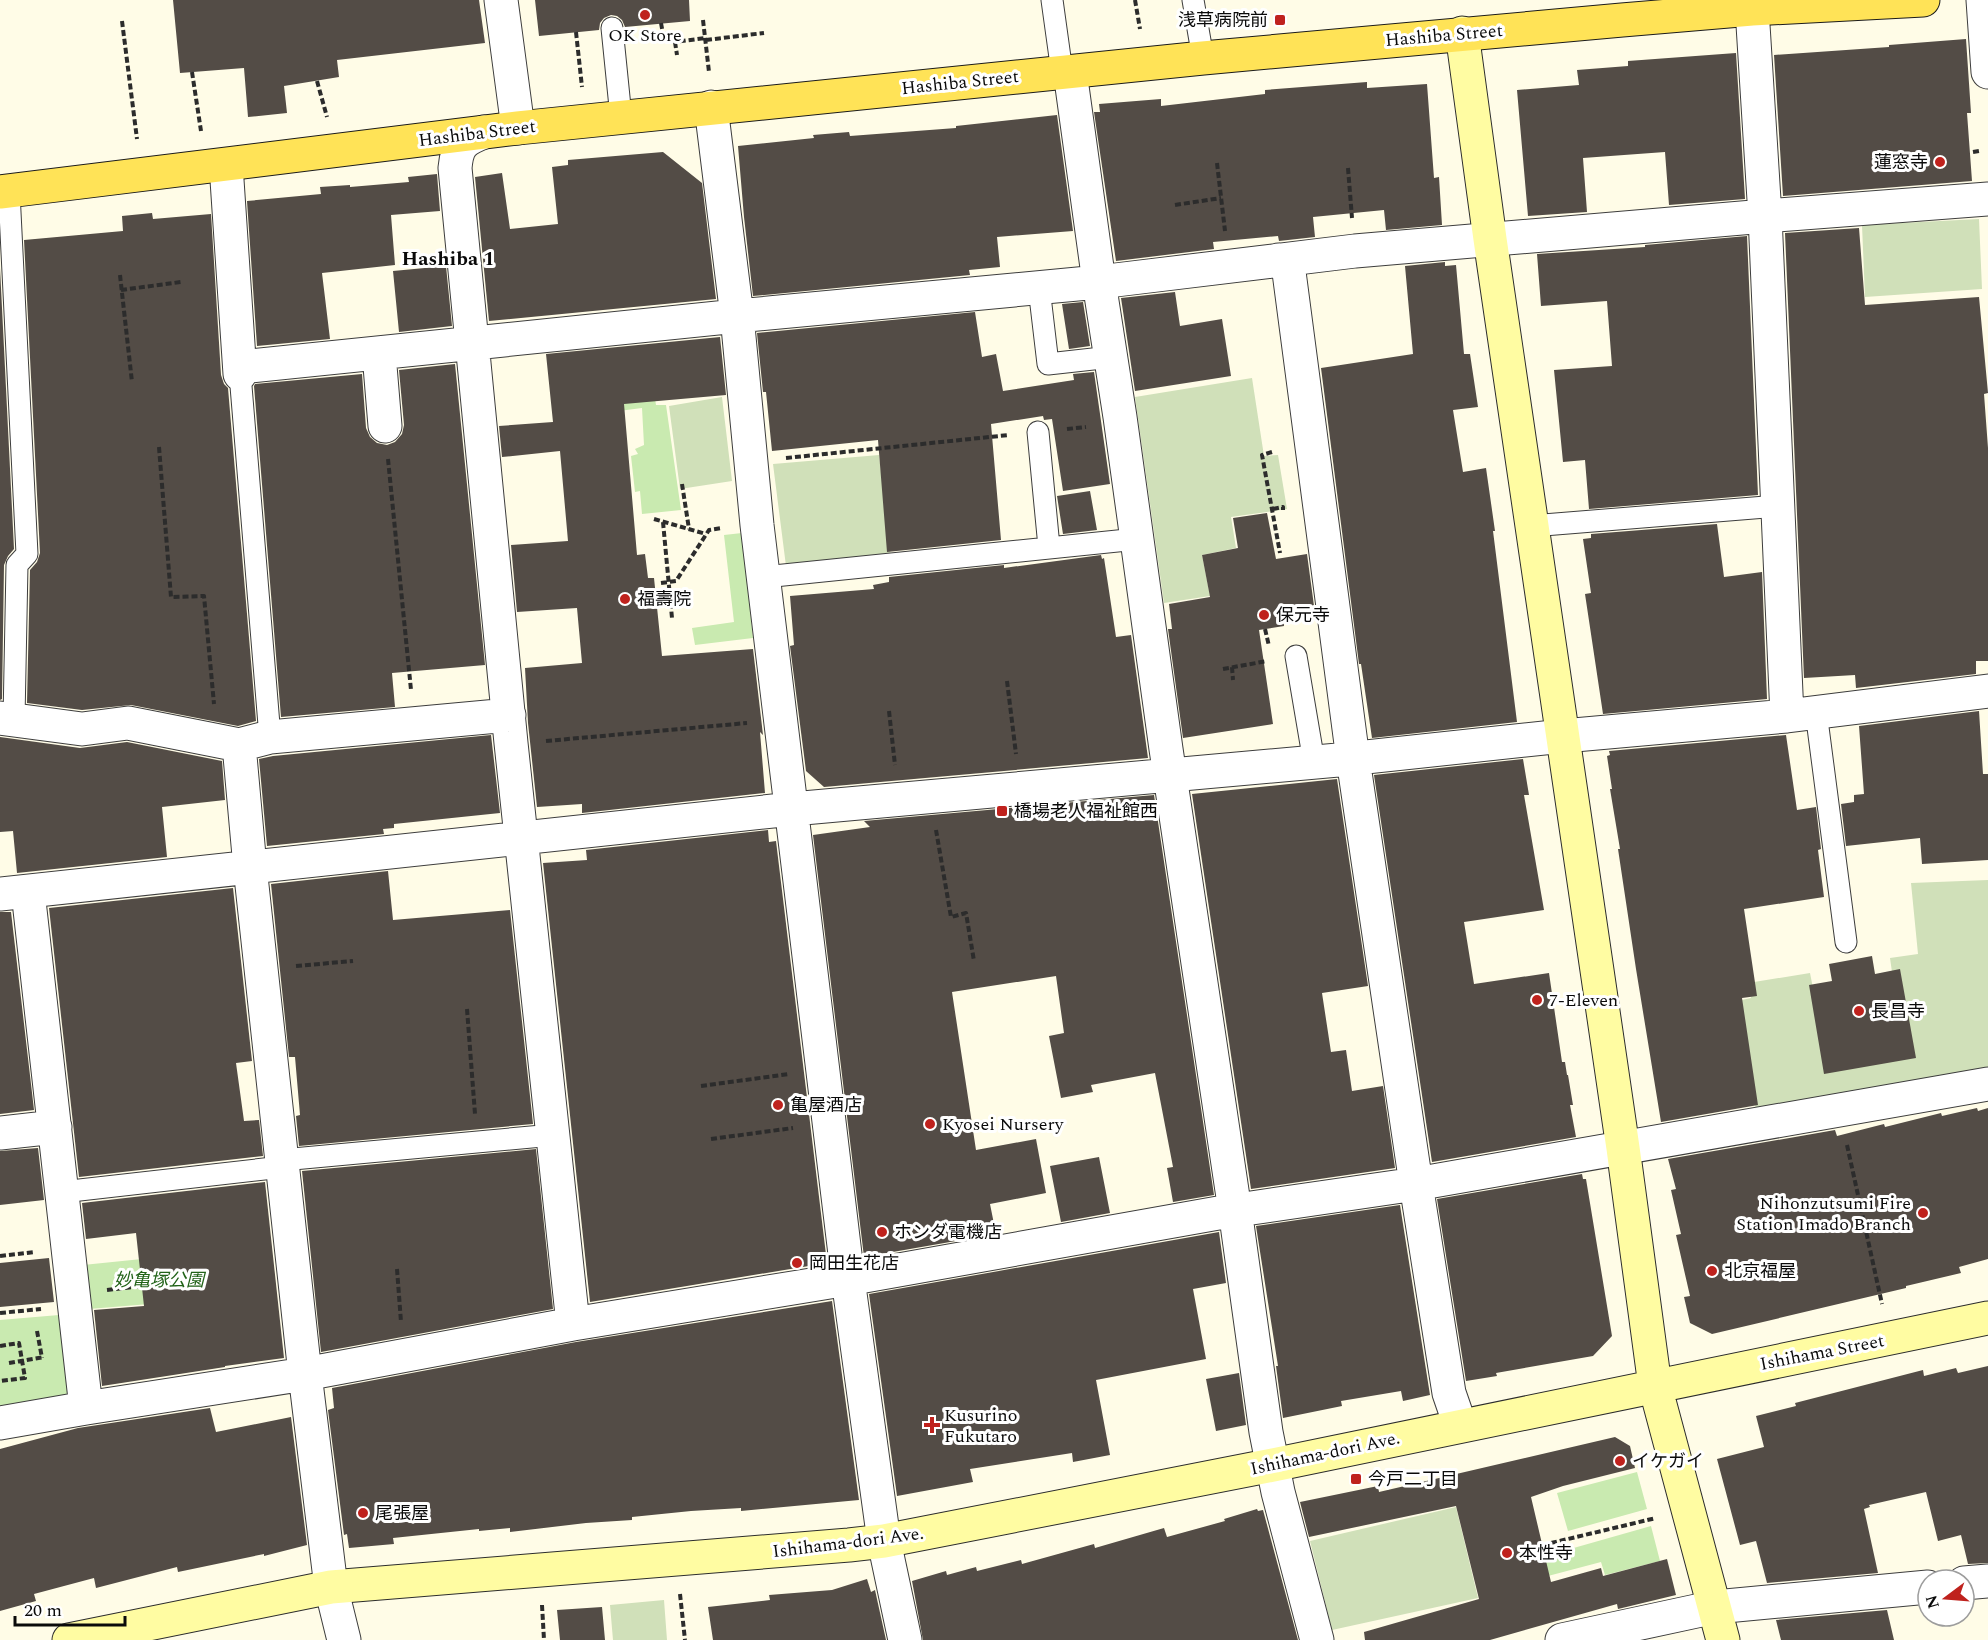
<svg xmlns="http://www.w3.org/2000/svg" width="1988" height="1640" font-family="Spectral,'Noto Sans JP',serif">
  <style>
    .green { fill: #c9eab0 }
    .cemetery { fill: #d0e0b9 }
    .building { fill: #534c46 }
    .lines { fill: none; stroke-linecap: round; stroke-linejoin: round }
    .lane-casing { stroke: #3d3d3d; stroke-width: 23 }
    .street-casing { stroke: #3d3d3d; stroke-width: 35 }
    .secondary-casing { stroke: #2c2c2c; stroke-width: 35 }
    .primary-casing { stroke: #1b1b1b; stroke-width: 35 }
    .path { stroke: #2c2c2c; stroke-width: 4; stroke-dasharray: 6 3; stroke-linecap: butt }
    .lane { stroke: #fff; stroke-width: 21 }
    .street { stroke: #fff; stroke-width: 33 }
    .secondary { stroke: #fffca2; stroke-width: 33 }
    .primary { stroke: #ffe357; stroke-width: 33 }
    .poi-dot { fill: #bf221d; stroke: #fff; stroke-width: 2 }
    .labels { text-anchor: middle; stroke-width: 6; stroke-linejoin: round; paint-order: stroke }
    .poi-label { font-size: 18px; fill: #0a0a0a; stroke: #fff; text-anchor: start }
    .street-label { font-size: 18px; fill: #0a0a0a; stroke: #fff }
    .park-label { font-size: 18px; font-style: italic; fill: #226319; stroke: #fff }
    .neighbourhood-label { font-size: 20px; font-weight: bold; fill: #0a0a0a; stroke: #fff }
  </style>
  <rect width="100%" height="100%" fill="#fffce7"/>
  <path class="green" d="M654 392 656 405H666L681 510 642 514 640 491 635 492 631 456 638 454 635 449 644 445 642 408 611 412 608 399Z
    M742 533 753 638 695 645 692 628 734 622 724 535Z
    M181 1255 186 1301 89 1309 83 1265Z
    M59 1315 68 1400 0 1412V1320Z
    M1637 1472 1647 1509 1568 1531 1557 1493Z
    M1651 1526 1660 1561 1605 1575 1601 1562 1548 1576 1545 1563 1551 1561 1549 1555Z"/>
  <path class="cemetery" d="M1979 219 1982 289 1865 297 1862 225Z
    M1252 378 1264 456 1278 455 1287 509 1231 517 1236 548 1202 555 1210 596 1164 603 1135 397Z
    M722 397 732 481 680 489 669 406Z
    M879 455 891 558 786 566 773 464Z
    M1988 880V1069L1756 1110 1737 1001 1751 998 1748 983 1810 973 1829 1070 1904 1056 1890 958 1918 954 1911 883Z
    M1456 1507 1478 1598 1332 1630 1310 1541Z
    M664 1600 667 1640H613L610 1605Z"/>
  <path class="building" d="M173 0H479L485 43 337 60 339 77 284 86 287 113 248 117 244 68 180 73Z
    M535 0H689L690 21 625 27 622 20 617 16 611 15 604 18 600 23 599 30 539 36Z
    M1966 39 1971 113H1967L1972 181 1783 196 1774 55 1889 47V45Z
    M1736 53 1745 199 1669 205 1665 152 1583 158 1587 212 1528 216 1517 90 1579 85 1577 70 1628 66V61Z
    M1367 82V88L1427 84 1434 178 1439 177 1442 225 1386 230 1384 210 1313 217 1315 237 1279 241 1278 236 1213 242 1214 249 1116 261 1094 112H1100L1099 104 1161 99V106L1265 94V90Z
    M1057 115 1073 231 997 237 1000 267 969 270 970 275 753 296 744 217 738 146 814 138 813 135 849 132 850 136 956 128V126Z
    M663 152 702 183 716 299 489 321 475 177 502 173 510 229 558 224 552 167 568 165V160Z
    M437 174 440 211 391 215 395 265 322 273 330 339 257 346 247 201 321 194 320 187 350 185V187L409 182 408 177Z
    M152 213 153 219 211 214 221 375 224 384 228 388 256 721 238 726 131 705 82 710 27 703 30 570 37 562 40 553 24 240 123 231 122 216Z
    M1859 228 1865 305 1979 297 1988 393 1984 394 1988 448V661H1976V674L1856 688 1855 675 1804 678 1785 233Z
    M1747 236 1758 495 1589 509 1585 460 1563 462 1554 370 1612 366 1607 301 1541 306 1537 254 1645 247V245Z
    M1445 262V266L1456 265 1464 354H1470L1478 407 1453 410 1463 472 1486 468 1495 531H1493L1517 722 1372 738 1361 664H1359L1321 368 1413 354 1405 266Z
    M446 266 452 326 399 332 393 271Z
    M0 268 14 549 8 556 4 565 2 699 0 700Z
    M1175 292 1180 326 1222 319 1231 376 1135 391 1121 298Z
    M1083 302 1090 346 1069 349 1062 304Z
    M975 312 982 357 996 354 1003 391 1074 380 1073 374 1094 372 1110 484 1063 491 1052 419 1044 420 1043 416 991 424 1001 540 887 552 878 440 772 451 766 392H763L757 333Z
    M720 337 726 395 624 404 637 555 645 554 648 578H654L662 656 753 649 763 735 760 732 765 793 582 813V804L537 807 528 723 525 668 582 663 577 608 517 612 511 545 568 541 560 451 502 457 499 426 553 422 546 354Z
    M455 364 485 665 392 673 395 707 281 717 254 386 255 384 362 374 366 428 370 437 377 443 387 445 395 442 402 434 404 425 399 370Z
    M1090 491 1097 530 1063 534 1057 496Z
    M1267 513 1276 559 1307 554 1314 606 1283 613 1284 626 1259 630 1273 724 1183 738 1168 629H1172L1169 604 1210 597 1202 555 1238 548 1233 518Z
    M1717 524 1724 577 1762 572 1767 699 1603 714 1585 594 1591 593 1583 539 1591 538V534Z
    M1101 555 1102 559 1104 558 1116 637 1131 635 1148 758 824 787 806 771 790 646 794 645 790 596 874 589 873 585 889 582V577L1004 565V568Z
    M1979 711 1983 774H1988V860L1922 864 1920 838 1846 846 1841 804 1854 802V795L1864 794 1859 726Z
    M491 735 500 813 394 824V828L383 829 384 834 267 846 259 759 273 756Z
    M1786 735 1797 810 1816 807 1821 849 1818 850 1824 897 1744 909 1757 996 1742 998 1758 1105 1661 1122 1636 969 1618 849H1620L1610 789H1612L1607 756 1610 755 1609 751Z
    M0 737 80 748 127 742 222 761 225 800 162 807 167 857 17 873 13 831 0 832Z
    M1523 759 1529 795H1524L1544 910 1464 922 1474 984 1549 973 1562 1062H1565L1567 1075H1568L1573 1105H1570L1576 1137 1432 1162 1374 775Z
    M1337 779 1368 986 1322 993 1331 1052 1346 1050 1352 1091 1383 1086 1395 1168 1251 1189 1192 794Z
    M1154 795 1214 1195 1173 1202 1167 1168 1173 1167 1155 1073 1091 1085 1093 1092 1061 1098 1049 1036 1064 1033 1056 976 952 992 976 1150 1036 1139 1046 1193 990 1204 996 1234 864 1257 813 835 870 827 864 821Z
    M768 830 769 842 776 841 827 1263 590 1302 543 863 587 860 586 850Z
    M388 871 393 920 510 910 533 1124 299 1146 296 1116 300 1115 295 1057H289L271 884Z
    M233 888 252 1061 236 1063 244 1121 259 1120 263 1156 79 1177 49 908Z
    M0 912H11L34 1110 0 1114Z
    M1872 956 1875 974 1900 969 1916 1058 1824 1074 1809 985 1832 981 1829 964Z
    M1977 1108 1978 1111 1988 1108V1259L1959 1267 1961 1273 1906 1286V1288L1712 1334 1690 1323 1684 1297 1690 1296 1676 1235 1681 1234 1671 1190 1676 1189 1668 1159 1835 1130 1837 1136 1884 1124 1885 1127 1941 1113 1942 1116Z
    M38 1148 44 1200 0 1205V1151Z
    M536 1149 553 1309 321 1352 302 1171Z
    M1099 1157 1110 1213 1061 1222 1050 1166Z
    M1582 1174 1583 1179H1586L1612 1336 1593 1356 1496 1373 1497 1376 1466 1381 1437 1199Z
    M265 1182 284 1358 225 1366V1367L102 1386 94 1310 144 1306 136 1233 86 1239 82 1203Z
    M1400 1205 1430 1395 1403 1401 1401 1391 1341 1401 1342 1406 1283 1418 1276 1366H1278L1256 1226Z
    M1219 1232 1226 1283 1193 1289 1206 1359 1096 1380 1110 1455 1073 1462 1072 1453 970 1469 973 1482 897 1496 869 1294Z
    M49 1258 54 1302 0 1307V1263Z
    M832 1301 859 1500 741 1511V1508L691 1511 632 1517V1520L586 1523 510 1532V1528L479 1531V1529L393 1538 394 1544 349 1548 347 1534 344 1535 328 1410 334 1408 332 1388 576 1342Z
    M1988 1366V1563L1968 1564 1961 1535 1938 1541 1926 1492 1869 1505 1870 1507 1864 1509 1878 1573 1767 1583 1756 1541 1740 1545 1717 1459 1764 1447 1756 1416 1796 1406 1795 1403 1923 1370 1924 1376 1956 1368 1958 1373Z
    M1239 1373 1246 1425 1216 1431 1206 1379Z
    M210 1408 216 1432 291 1417 307 1545 264 1556V1554L178 1572 177 1567 96 1588 94 1578 34 1594 36 1601 0 1611V1449L78 1428Z
    M1615 1437 1630 1446 1635 1468 1563 1486 1531 1497 1551 1582 1601 1568 1603 1576 1667 1559 1676 1595 1618 1609 1617 1604 1490 1640H1365L1364 1632 1479 1599 1456 1506 1309 1537 1300 1502 1378 1486 1379 1492Z
    M1257 1509 1258 1511 1263 1510 1298 1640H923L912 1581 946 1571 947 1575 976 1567 977 1571 1021 1560 1022 1564 1094 1544 1095 1548 1164 1528 1167 1537 1225 1521 1224 1519Z
    M867 1579 871 1592 875 1590 886 1640H713L708 1607 770 1600 769 1595 832 1590Z
    M602 1607 605 1640H560L557 1610Z
    M1887 1610 1894 1640H1781L1776 1620Z"/>
  <g class="lines">
    <g class="lane-casing">
      <path id="lane" d="M1052 0 1062 72
        M1193 0 1203 58
        M612 28 621 117
        M9 192 27 554 17 565 14 719
        M1039 288 1048 364 1111 357
        M240 374 270 737
        M1038 432 1049 547
        M1531 526 1778 506
        M764 577 1137 539
        M1296 656 1314 762
        M1816 712 1846 942
        M282 1160 553 1135
        M62 1192 282 1167"/>
    </g>
    <g class="street-casing">
      <path id="street" d="M501 0 518 128
        M1983 0 1988 72
        M1752 9 1765 216 1787 716
        M1070 72 1099 282 1120 417 1166 749 1237 1224 1266 1432 1278 1492 1317 1640
        M711 107 737 316 757 525 848 1279 884 1541 905 1640
        M484 132C463 140 457 145 455 168L511 743 573 1324
        M226 165 240 374
        M1278 260 1284 263 1289 272 1353 759 1416 1184 1449 1393 1460 1425
        M379 354 385 426
        M240 367 737 316 1099 282 1355 251 1765 216 1988 199
        M0 718 82 729 128 723 239 745 270 737 509 715
        M239 745 250 867 305 1374 331 1587 344 1640
        M28 892 86 1408
        M0 894 792 809 1338 760 1563 736 1787 716 1988 691
        M0 1133 55 1127
        M0 1423 86 1408 305 1374 573 1324 848 1279 1224 1212 1416 1184 1988 1084
        M1964 1583 1988 1581
        M1562 1640 1715 1607 1928 1587"/>
    </g>
    <g class="secondary-casing">
      <path id="secondary" d="M1462 33 1490 239 1623 1148 1655 1386 1723 1640
        M69 1640 331 1587 849 1545 884 1541 1273 1465 1988 1318"/>
    </g>
    <g class="primary-casing">
      <path id="primary" d="M0 192 518 128 1203 58 1622 20 1752 9 1923 0"/>
    </g>
    <path class="path" d="M1135 0 1140 29
      M703 20 709 72
      M122 21 137 139
      M661 23 663 34 674 33 675 42 705 38
      M576 32 582 87
      M706 40 764 33
      M675 42 677 55
      M192 72 201 131
      M317 81 327 117
      M1973 152 1979 151
      M1217 163 1225 231
      M1348 168 1352 218
      M1175 205 1221 198
      M120 275 132 382
      M121 290 181 282
      M1067 429 1086 427
      M159 447 171 597 204 596 214 704
      M1272 452 1262 455 1280 553
      M786 458 1009 435
      M388 459 411 690
      M682 484 689 529
      M1273 509 1283 507V510
      M654 519 706 534
      M663 522 672 618
      M661 583 676 581 709 530 722 528
      M1265 629 1269 646
      M1232 667 1233 680
      M1223 669 1267 661
      M1007 681 1016 754
      M889 711 895 765
      M546 741 747 723
      M936 830 951 917 966 913 974 961
      M296 966 353 961
      M467 1009 475 1114
      M701 1086 789 1074
      M711 1139 793 1128
      M1847 1145 1882 1304
      M0 1256 35 1252
      M397 1269 401 1322
      M107 1290 143 1286 142 1279 172 1276
      M0 1313 41 1309
      M37 1331 42 1358
      M0 1346 19 1343 25 1378 0 1381
      M9 1363 44 1357
      M1551 1543 1656 1518
      M680 1594 685 1640
      M542 1605 544 1640"/>
    <use href="#lane" class="lane"/>
    <use href="#street" class="street"/>
    <use href="#secondary" class="secondary"/>
    <use href="#primary" class="primary"/>
  </g>
  <g class="poi-dot">
    <circle cx="645" cy="15" r="6"/>
    <rect x="1274" y="14" width="12" height="12" rx="3"/>
    <circle cx="1940" cy="162" r="6"/>
    <circle cx="625" cy="599" r="6"/>
    <circle cx="1264" cy="615" r="6"/>
    <rect x="996" y="805" width="12" height="12" rx="3"/>
    <circle cx="1537" cy="1000" r="6"/>
    <circle cx="1859" cy="1011" r="6"/>
    <circle cx="778" cy="1105" r="6"/>
    <circle cx="930" cy="1124" r="6"/>
    <circle cx="1923" cy="1213" r="6"/>
    <circle cx="882" cy="1232" r="6"/>
    <circle cx="797" cy="1263" r="6"/>
    <circle cx="1712" cy="1271" r="6"/>
    <path d="M929 1416h6v6h6v6h-6v6h-6v-6h-6v-6h6z"/>
    <circle cx="1620" cy="1461" r="6"/>
    <rect x="1350" y="1473" width="12" height="12" rx="3"/>
    <circle cx="363" cy="1513" r="6"/>
    <circle cx="1507" cy="1553" r="6"/>
  </g>
  <g class="labels">
    <g class="poi-label">
      <text x="1268" y="26" text-anchor="end">浅草病院前</text>
      <text x="645" y="41" text-anchor="middle">OK Store</text>
      <text x="1928" y="168" text-anchor="end">蓮窓寺</text>
      <text x="637" y="605">福壽院</text>
      <text x="1276" y="621">保元寺</text>
      <text x="1014" y="817">橋場老人福祉館西</text>
      <text x="1549" y="1006">7-Eleven</text>
      <text x="1871" y="1017">長昌寺</text>
      <text x="790" y="1111">亀屋酒店</text>
      <text x="942" y="1130">Kyosei Nursery</text>
      <text x="1911" y="1209" text-anchor="end">Nihonzutsumi Fire<tspan x="1911" dy="21">Station Imado Branch</tspan></text>
      <text x="894" y="1238">ホンダ電機店</text>
      <text x="809" y="1269">岡田生花店</text>
      <text x="1724" y="1277">北京福屋</text>
      <text x="944" y="1421">Kusurino<tspan x="944" dy="21">Fukutaro</tspan></text>
      <text x="1632" y="1467">イケガイ</text>
      <text x="1368" y="1485">今戸二丁目</text>
      <text x="375" y="1519">尾張屋</text>
      <text x="1519" y="1559">本性寺</text>
    </g>
    <g class="street-label">
      <text transform="translate(1444 35) rotate(-5)" y="6">Hashiba Street</text>
      <text transform="translate(960 82) rotate(-6)" y="6">Hashiba Street</text>
      <text transform="translate(477 133) rotate(-7)" y="6">Hashiba Street</text>
      <text transform="translate(1822 1352) rotate(-11)" y="6">Ishihama Street</text>
      <text transform="translate(1325 1453) rotate(-12)" y="6">Ishihama-dori Ave.</text>
      <text transform="translate(848 1542) rotate(-7)" y="6">Ishihama-dori Ave.</text>
    </g>
    <g class="park-label">
      <text x="159" y="1286">妙亀塚公園</text>
    </g>
    <g class="neighbourhood-label">
      <text x="448" y="265">Hashiba 1</text>
    </g>
  </g>
  <g transform="translate(1946 1598) rotate(254)"><circle r="28" fill="#ffffff" stroke="#9d9d9d" stroke-width="1.5"/>
  <path d="M0-4.5L10 22L0 15L-10 22Z" fill="#bf221d"/>
  <text y="-9" font-size="16" font-weight="bold" text-anchor="middle" fill="#0a0a0a">N</text>
  </g>
  <path d="M15 1616v9h110v-9" fill="none" stroke="#0a0a0a" stroke-width="3"/>
  <text x="24" y="1616" font-size="18" fill="#0a0a0a" stroke="#ffffff" stroke-width="4.5" paint-order="stroke">20 m</text>
</svg>
